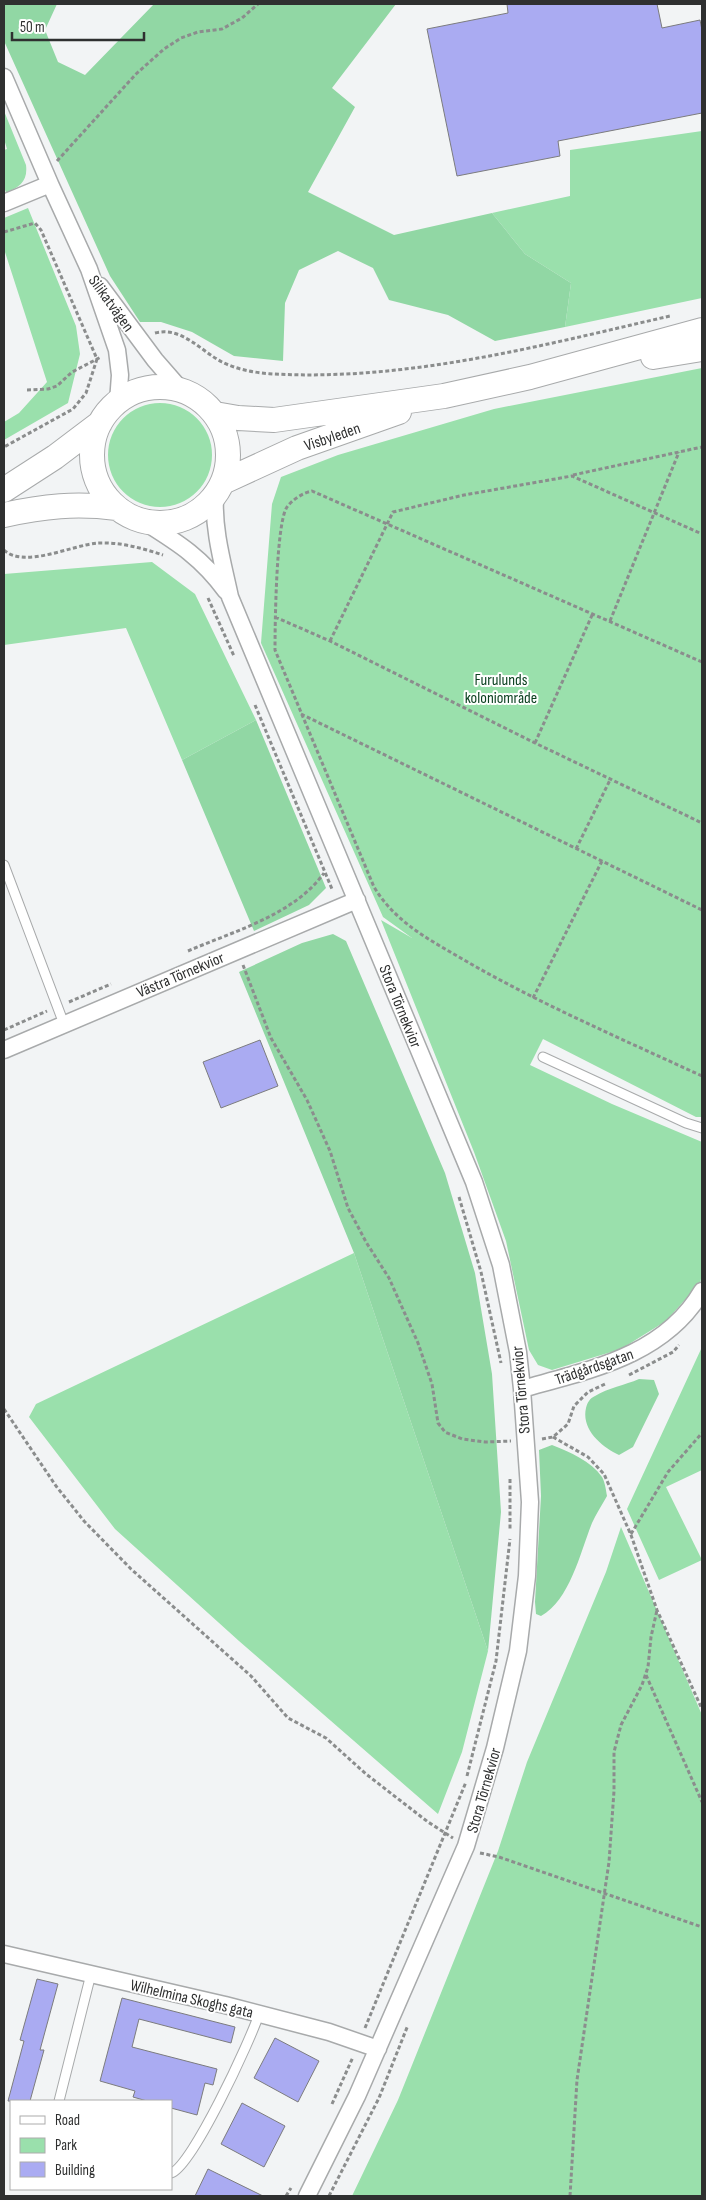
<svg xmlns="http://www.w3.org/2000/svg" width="706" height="2200" font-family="'Sofia Sans Condensed',sans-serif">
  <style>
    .green { fill: #9ae0ac }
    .forest { fill: #91d7a4 }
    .building { fill: #aaabf2; stroke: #7c7c7e }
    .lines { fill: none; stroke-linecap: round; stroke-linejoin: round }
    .service-casing { stroke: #a8aaab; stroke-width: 11 }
    .minor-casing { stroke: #a8aaab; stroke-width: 19 }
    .secondary-casing { stroke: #a8aaab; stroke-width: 26 }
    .path { stroke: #8b8d8d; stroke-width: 3; stroke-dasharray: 4 2.5; stroke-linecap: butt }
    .service { stroke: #fff; stroke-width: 9 }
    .minor { stroke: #fff; stroke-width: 16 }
    .secondary { stroke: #fff; stroke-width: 24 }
    .labels { text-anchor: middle; stroke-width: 4; stroke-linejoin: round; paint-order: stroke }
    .street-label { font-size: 16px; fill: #2f3030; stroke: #fff }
    .park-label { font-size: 16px; fill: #0b4120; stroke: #fff }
  </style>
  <rect width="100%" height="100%" fill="#f2f4f5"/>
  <path class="green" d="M4 111 26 165C28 181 20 187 6 193L4 186V150L7 149 4 139Z
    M702 131V298L565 327 571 283 525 254 492 213 570 196V150Z
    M28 208 76 326 80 354 68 403 4 440V422L19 413 47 382 4 249V218Z
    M702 368V1117H696L543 1039 530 1065 612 1104 702 1142V1275L700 1283 666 1321 621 1349 552 1370 538 1365 529 1350 506 1241 474 1152 381 920 412 938 383 917 261 643 272 504 281 477 338 455 494 409Z
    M108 455a52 52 0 1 1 104 0a52 52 0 1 1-104 0Z
    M152 562 195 594 256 720 182 760 126 628 4 645V574Z
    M354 1253 488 1651 462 1752 438 1814 239 1641 115 1529 29 1417 36 1404Z
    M702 1347V1470L666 1487 702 1560 659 1580 627 1509Z
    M621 1527 702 1715V2196H352L398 2100 498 1851 527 1762 606 1572Z"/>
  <path class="forest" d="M4 4H57L45 30 58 62 85 75 154 4H396L332 88 355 107 308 192 394 235 492 213 525 254 571 283 565 327 495 341 448 315 389 300 373 268 338 251 299 270 285 303 283 361 234 356 192 332 161 322H140L110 276 4 41Z
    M256 720 326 888 309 905 254 931 182 760Z
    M333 934 346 941 445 1173 475 1273 492 1374 501 1512 488 1651 354 1253 239 972 302 943Z
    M639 1379 654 1380 659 1394 633 1447 619 1455C602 1447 581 1430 586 1408 587 1403 590 1398 595 1396 608 1388 625 1385 639 1379Z
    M552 1445C570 1452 591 1461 602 1477 605 1482 606 1490 607 1496 602 1505 596 1514 592 1523 580 1553 570 1600 541 1616L536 1614 535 1602 541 1496 539 1450Z"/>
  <path class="building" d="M507 4H657L662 28 700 20 702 30V113L558 141 560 156 457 176 427 29 508 13Z
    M260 1040 278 1086 221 1108 203 1062Z
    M37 1979 58 1984 40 2050H44L30 2101H8L24 2041 20 2040Z
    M122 1998 235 2027 231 2043 139 2019 132 2047 217 2069 213 2085 205 2083 197 2115 171 2108V2101H147L133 2097 135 2091 100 2081Z
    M275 2038 319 2061 298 2102 254 2078Z
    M242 2103 285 2126 264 2167 221 2144Z
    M208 2169 263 2196H195Z"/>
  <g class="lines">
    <g class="service-casing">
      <path id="service" d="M4 865 64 1024
        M543 1057 686 1123 702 1128
        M59 2101 91 1974
        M171 2173C192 2167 251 2039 259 2014"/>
    </g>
    <g class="minor-casing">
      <path id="minor" d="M4 77 50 184
        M4 203 50 184 89 269 117 350 120 375 118 402
        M100 286 155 360 182 391
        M215 496C213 530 223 564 230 597L474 1182 501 1265 518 1352 522 1389 530 1502 527 1576 518 1651 495 1748 466 1846 357 2096 307 2196
        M143 521C178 543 201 557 226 591
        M4 1050 357 900
        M522 1389C589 1370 664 1356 702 1291
        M4 1954 225 2005 329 2032 378 2049"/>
    </g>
    <g class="secondary-casing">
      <path id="secondary" d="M653 357 702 349
        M92 455a68 68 0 1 1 136 0a68 68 0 1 1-136 0Z
        M215 414 238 418 274 420 444 396 530 377 702 330
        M223 482 297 448 399 412
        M4 490 55 457 100 423
        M4 515C44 506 76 503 117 508"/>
    </g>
    <path class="path" d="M57 161 136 74 164 49 181 38 198 32 222 29 242 18 258 4
      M4 232 35 223 41 230 97 359 86 393 73 409 4 447
      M155 333C181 326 201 351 222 362 238 370 256 373 274 374 409 381 539 346 670 316
      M27 390 48 389 57 386 72 372 101 357
      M573 475 702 447
      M4 550C24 569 72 545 98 543 120 542 142 548 163 555
      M208 598 234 656
      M275 617 330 641 535 743 702 823
      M610 621 679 452
      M330 641 393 512 464 495 572 476 702 534
      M702 662 312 491C303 493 293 499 287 507 276 523 275 627 275 650L374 887C397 925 434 942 471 964 545 1006 624 1040 702 1076
      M255 705 332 889
      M301 714 702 910
      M535 743 593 613
      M576 849 611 778
      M188 951C234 931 294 915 324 873
      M243 965 271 1038 307 1100 330 1151 348 1208 366 1242 389 1278 418 1343 432 1384 438 1423 445 1432 462 1439 485 1442 511 1441
      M533 998 602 861
      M69 1002 111 984
      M4 1030 47 1011
      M459 1197 481 1272 501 1363
      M629 1375 673 1352 679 1345
      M4 1409 56 1486 84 1521 131 1569 251 1676 288 1718 326 1738 366 1774 428 1822 453 1838
      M553 1437 588 1457 604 1474 631 1535 657 1610 702 1709
      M542 1439 553 1437 568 1424 574 1406 588 1392 605 1384
      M510 1479V1530
      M631 1534 668 1472 702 1433
      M646 1675 702 1802
      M467 1776 496 1661 510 1539
      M480 1853 499 1857 702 1927
      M365 2028 466 1782
      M332 2104 353 2057
      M286 2196 291 2188
      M329 2196 379 2098 408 2025
      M570 2196 577 2080 609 1862 614 1791V1752L621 1725 642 1685 648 1667 651 1637 657 1610"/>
    <use href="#service" class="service"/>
    <use href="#minor" class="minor"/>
    <use href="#secondary" class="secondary"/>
  </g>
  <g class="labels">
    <g class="street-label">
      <text transform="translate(112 303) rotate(54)" y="6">Silikatvägen</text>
      <text transform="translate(332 436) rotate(-19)" y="6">Visbyleden</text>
      <text transform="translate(180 974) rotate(-23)" y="6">Västra Törnekvior</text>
      <text transform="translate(401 1006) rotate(68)" y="6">Stora Törnekvior</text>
      <text transform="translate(594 1366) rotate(-19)" y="6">Trädgårdsgatan</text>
      <text transform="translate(520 1390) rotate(-95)" y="6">Stora Törnekvior</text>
      <text transform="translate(483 1790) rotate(-74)" y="6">Stora Törnekvior</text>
      <text transform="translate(192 1998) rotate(13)" y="6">Wilhelmina Skoghs gata</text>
    </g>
    <g class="park-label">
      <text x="501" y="685">Furulunds<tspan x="501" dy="18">koloniområde</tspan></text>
    </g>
  </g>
  <rect width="706" height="2200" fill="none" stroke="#2f3030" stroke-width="10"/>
  <rect x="10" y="2100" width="162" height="90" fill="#ffffff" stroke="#acacac"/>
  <rect x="20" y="2116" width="25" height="8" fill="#ffffff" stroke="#acacac"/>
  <text x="55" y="2125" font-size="15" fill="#2f3030">Road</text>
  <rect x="20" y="2138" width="25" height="15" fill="#9ae0ac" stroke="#acacac"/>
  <text x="55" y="2150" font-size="15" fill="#2f3030">Park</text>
  <rect x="20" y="2162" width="25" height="15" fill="#aaabf2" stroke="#acacac"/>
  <text x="55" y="2175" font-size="15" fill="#2f3030">Building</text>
  <path d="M12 32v8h132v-8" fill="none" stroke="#2f3030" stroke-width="2.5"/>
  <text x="20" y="32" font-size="15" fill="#2f3030" stroke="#ffffff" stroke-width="4" paint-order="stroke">50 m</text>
</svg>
